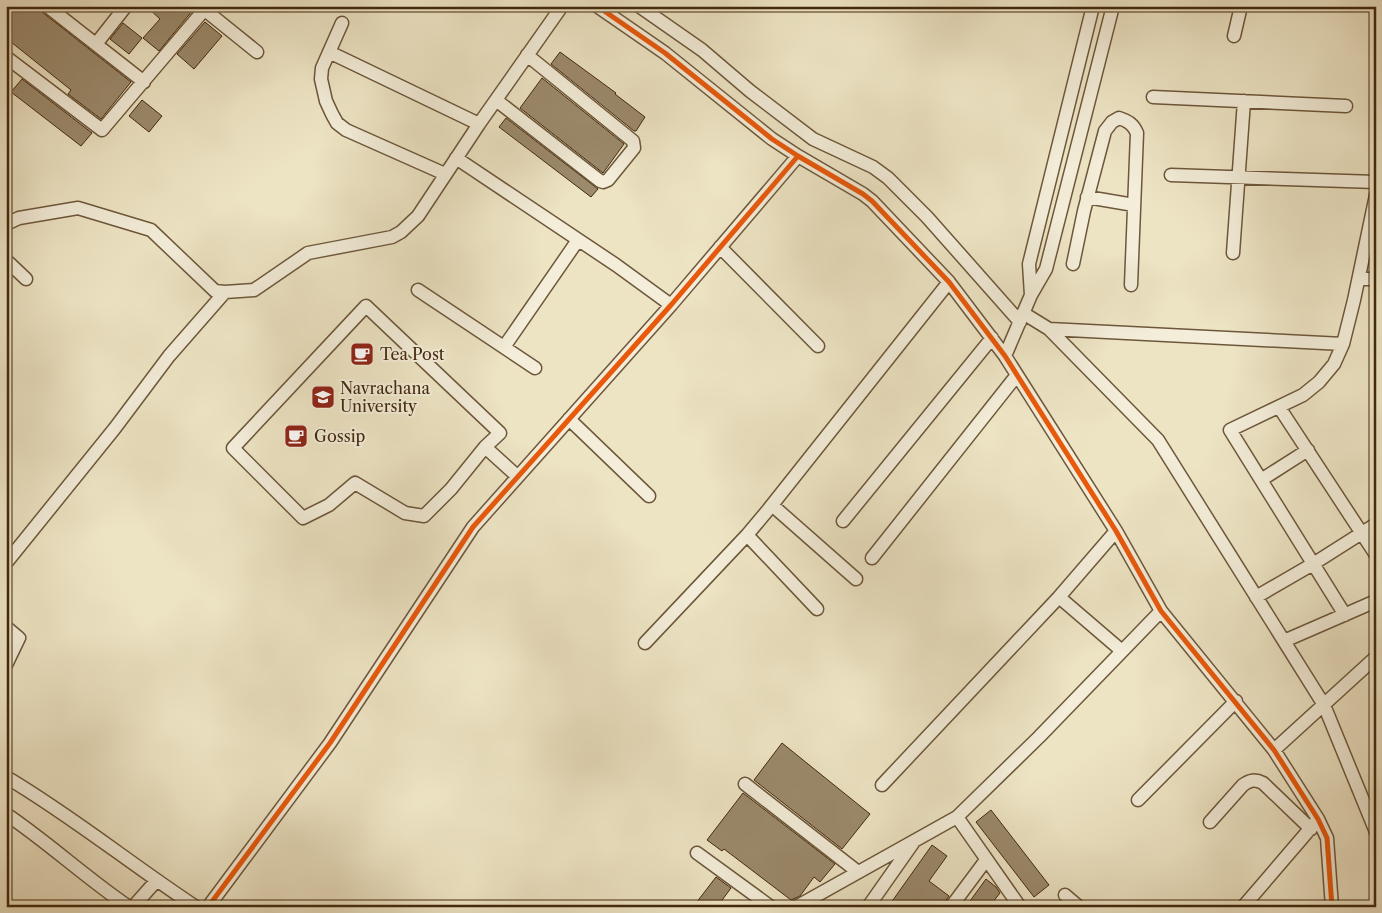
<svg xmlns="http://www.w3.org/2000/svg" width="1382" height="913" font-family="'Libre Caslon Text',serif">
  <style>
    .building { fill: #9b8a6c; stroke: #42280d }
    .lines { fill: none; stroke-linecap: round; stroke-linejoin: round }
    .minor-casing { stroke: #6d573b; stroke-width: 15 }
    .minor { stroke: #f3edd9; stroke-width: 12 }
    .cycleway-casing { stroke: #f3edd9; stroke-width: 8 }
    .cycleway { stroke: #e8590c; stroke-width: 5 }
    .labels { text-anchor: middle; stroke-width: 4; stroke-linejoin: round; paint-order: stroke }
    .poi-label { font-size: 16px; fill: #42280d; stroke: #f3edd9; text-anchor: start }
  </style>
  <rect width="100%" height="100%" fill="#ede4c4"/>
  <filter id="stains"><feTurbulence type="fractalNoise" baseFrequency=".004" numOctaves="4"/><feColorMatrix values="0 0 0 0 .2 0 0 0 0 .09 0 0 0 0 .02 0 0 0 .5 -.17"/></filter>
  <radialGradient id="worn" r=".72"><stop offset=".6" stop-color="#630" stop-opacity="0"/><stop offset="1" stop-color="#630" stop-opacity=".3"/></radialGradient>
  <path class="building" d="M6 6H37L42 12 131 82 101 119 68 94 71 90 6 38Z
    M146 6H192L193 10 159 51 143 38 160 19Z
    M205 22 222 36 194 69 177 54Z
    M123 23 142 38 129 54 110 39Z
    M560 52 616 93 615 94 645 117 636 131H634L551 64Z
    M542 78 624 144 603 173 520 108Z
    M22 79 92 133 81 146 11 92Z
    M142 100 162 116 149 132 129 116Z
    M506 118 598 189 591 197 499 127Z
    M782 743 870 814 842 849 754 780Z
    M743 793 835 864 820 882 814 877 800 896 791 900 724 849 722 851 707 840Z
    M991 810 1049 885 1034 897 976 822Z
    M932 845 947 856 929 881 949 896 941 907H888Z
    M716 877 731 888 717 907H693Z
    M986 879 996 887 1000 893 989 907H977L970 901Z"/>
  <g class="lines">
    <g class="minor-casing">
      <path id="minor" d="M47 6 144 82
        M200 6 257 52
        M597 6 665 53 772 139 798 156 863 194 872 201 949 282 1005 356 1116 531 1161 611 1274 750 1318 819 1327 838 1332 907
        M639 6 702 50 750 91 813 139 873 167 888 178 927 217 1020 322
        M342 23 322 68 321 79 326 101 332 114 337 123 346 130 445 174
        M1234 36 1241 6
        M96 44 126 6
        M329 52 479 124
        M6 57 102 130 204 10
        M1153 97 1346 106
        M496 100 600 181 603 182 608 180 634 148 633 141 527 55
        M456 158 616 265 671 305
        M1171 175 1376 182
        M1087 197 1134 205
        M6 224 19 218 78 208 151 230 215 291 225 292 254 290 308 253 392 237 401 232 418 216 479 124 562 6
        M720 247 818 346
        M1233 253 1244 101
        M6 260 26 279
        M1073 264 1084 211 1105 131 1112 122 1119 118C1128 121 1133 124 1137 133L1131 285
        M1359 279H1376
        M418 290 535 368
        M1031 295 1029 264 1093 6
        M1023 313 1049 329 1158 440 1324 705 1376 832
        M1049 329 1343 344
        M504 347 578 240
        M1005 356 1031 295 1046 269 1113 6
        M1279 407 1376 555
        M569 419 649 496
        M485 447 500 433 366 306 233 448 303 518 329 505 355 483 405 513 424 516 451 489 485 447 517 476
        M1261 480 1308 450
        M772 505 856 579
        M843 521 992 338
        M747 535 817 609
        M872 558 1017 375
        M6 563 115 428 169 356 225 292
        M1059 597 1122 651
        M1256 597 1313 564 1376 524
        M1345 615 1230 430 1303 395 1319 382 1334 364 1343 344 1354 300 1376 195
        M6 627 19 638 6 665
        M1284 641 1376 601
        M645 643 747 535 768 510 949 282
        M1274 750 1376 657
        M6 777C72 816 132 865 196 907
        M745 784 858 872
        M882 785 1059 597 1116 531
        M1138 800 1236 701
        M6 814C49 843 86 878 129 907
        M957 817 1020 907
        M1210 822 1243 785C1250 780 1255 779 1263 783L1311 829
        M697 853 771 907
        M1065 895 1079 907
        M133 907 156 881
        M208 907 330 743 473 527 671 305 798 156
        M796 907 957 817 1039 737 1161 611
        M868 907 913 843
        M951 907 986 860
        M1243 907 1315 823"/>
    </g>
    <use href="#minor" class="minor"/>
    <g class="cycleway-casing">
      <path id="cycleway" d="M597 6 665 53 772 139 798 156 863 194 872 201 949 282 1005 356 1116 531 1161 611 1274 750 1318 819 1327 838 1332 907
        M208 907 330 743 473 527 671 305 798 156"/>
    </g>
    <use href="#cycleway" class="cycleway"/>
  </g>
  <defs>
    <g id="cafe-square" transform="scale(1.25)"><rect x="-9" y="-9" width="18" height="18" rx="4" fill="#8f2418" stroke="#f3edd9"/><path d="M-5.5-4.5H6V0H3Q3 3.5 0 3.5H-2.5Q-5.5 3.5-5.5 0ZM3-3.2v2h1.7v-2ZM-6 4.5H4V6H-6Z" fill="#fff"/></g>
    <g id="university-square" transform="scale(1.25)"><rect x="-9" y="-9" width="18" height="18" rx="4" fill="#8f2418" stroke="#f3edd9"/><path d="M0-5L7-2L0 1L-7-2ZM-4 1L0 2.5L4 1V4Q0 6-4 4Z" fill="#fff"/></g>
  </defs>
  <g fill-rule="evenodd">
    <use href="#cafe-square" x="362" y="354"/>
    <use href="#university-square" x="323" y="397"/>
    <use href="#cafe-square" x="296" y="436"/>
  </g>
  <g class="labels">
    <g class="poi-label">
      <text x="380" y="360">Tea Post</text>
      <text x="340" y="394">Navrachana<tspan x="340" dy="18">University</tspan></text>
      <text x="314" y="442">Gossip</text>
    </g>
  </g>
  <rect width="1382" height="913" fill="none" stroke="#ede4c4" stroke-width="25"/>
  <rect x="8" y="8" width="1367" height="898" fill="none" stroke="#42280d" stroke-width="2.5"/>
  <rect x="12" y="12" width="1357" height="888" fill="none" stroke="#42280d"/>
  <rect width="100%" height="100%" filter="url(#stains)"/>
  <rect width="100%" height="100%" fill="url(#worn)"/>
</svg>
